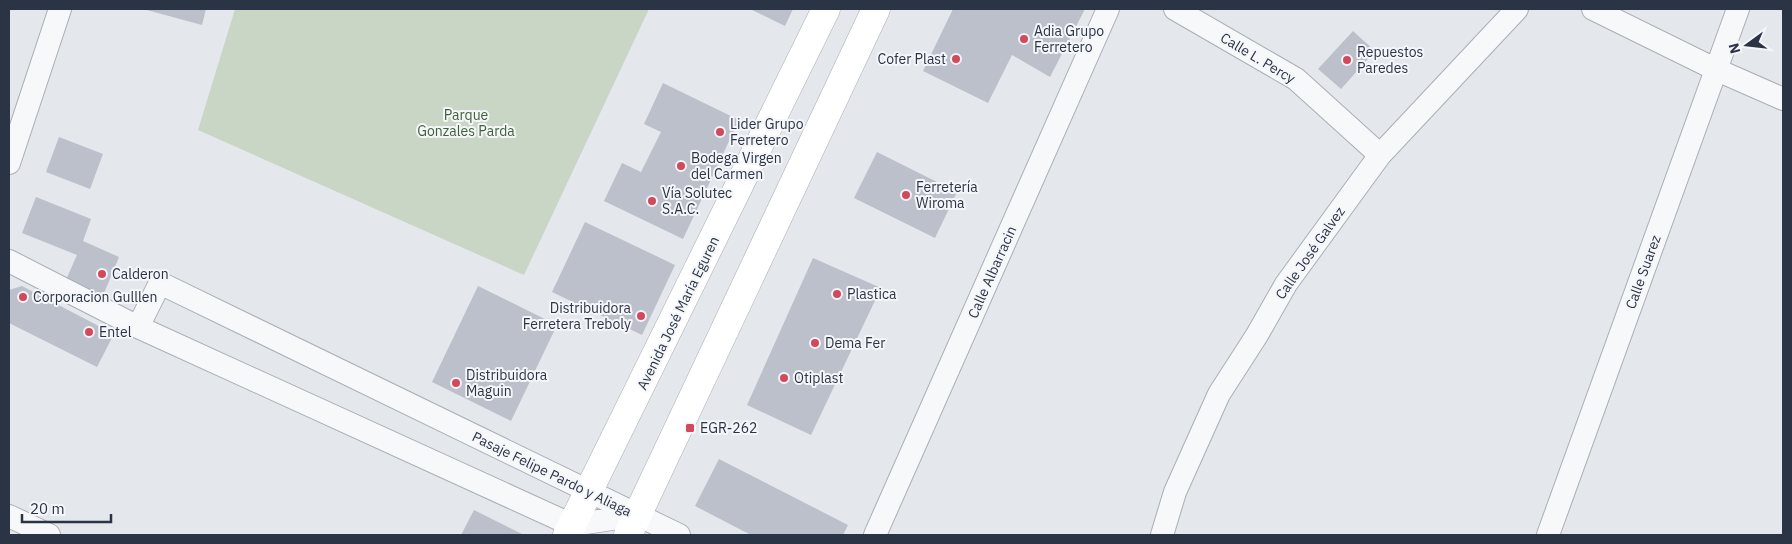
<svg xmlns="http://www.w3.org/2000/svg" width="1792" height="544" font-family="'IBM Plex Sans',sans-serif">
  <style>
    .green { fill: #c9d6c5 }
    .building { fill: #bbc0ca }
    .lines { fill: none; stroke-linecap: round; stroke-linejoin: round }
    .street-casing { stroke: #a9aeb7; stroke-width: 24 }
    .secondary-casing { stroke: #a9aeb7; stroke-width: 29 }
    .street { stroke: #f7f8fa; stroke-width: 22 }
    .secondary { stroke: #fff; stroke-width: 28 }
    .poi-dot { fill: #d1495b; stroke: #f4f6f9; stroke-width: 2 }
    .labels { text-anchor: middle; stroke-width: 4; stroke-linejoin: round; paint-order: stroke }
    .poi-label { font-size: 14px; fill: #2b3445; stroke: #f4f6f9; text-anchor: start }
    .street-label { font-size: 14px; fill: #2b3445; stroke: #f4f6f9 }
    .park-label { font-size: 14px; fill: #3f6138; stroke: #f4f6f9 }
  </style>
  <rect width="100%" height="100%" fill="#e4e7ec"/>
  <path class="green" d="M235 9H649L524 275 198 130Z"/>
  <path class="building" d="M143 9H206L202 25Z
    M750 9H793L785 26Z
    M953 9H1085L1050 77 1012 55 988 103 923 71Z
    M1353 31 1375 51 1341 89 1318 69Z
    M663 83 739 120 683 239 604 201 622 163 641 172 661 132 644 124Z
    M59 137 103 154 90 189 46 172Z
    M877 152 957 192 935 238 854 198Z
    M36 197 91 219 83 241 119 257 102 298 65 282 77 255 22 233Z
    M585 222 675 265 642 335 552 292Z
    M813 258 881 288 811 435 747 405Z
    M22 286 114 334 97 367 9 323V290Z
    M478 286 557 325 511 421 432 382Z
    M719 459 848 525 843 535H751L695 506Z
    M474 510 524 535H461Z"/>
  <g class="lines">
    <g class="street-casing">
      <path id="street" d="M1175 9 1296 79 1380 155
        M1593 9 1717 70 1783 99
        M9 163 60 9
        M9 261 138 327 572 525 638 515
        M138 327 160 283 679 535
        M9 516 49 535
        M875 535 1108 9
        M1162 535 1175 492 1219 394 1257 335 1286 284 1380 155 1517 9
        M1548 535 1738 9"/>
    </g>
    <g class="secondary-casing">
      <path id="secondary" d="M567 535 826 9
        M628 535 876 9"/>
    </g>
    <use href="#street" class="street"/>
    <use href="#secondary" class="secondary"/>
  </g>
  <g class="poi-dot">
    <circle cx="1024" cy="39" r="5"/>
    <circle cx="956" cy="59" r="5"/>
    <circle cx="1347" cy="60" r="5"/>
    <circle cx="720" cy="132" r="5"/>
    <circle cx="681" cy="166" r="5"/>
    <circle cx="906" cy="195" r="5"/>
    <circle cx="652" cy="201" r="5"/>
    <circle cx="102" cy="274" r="5"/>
    <circle cx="837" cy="294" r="5"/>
    <circle cx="23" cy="297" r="5"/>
    <circle cx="641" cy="316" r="5"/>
    <circle cx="89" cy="332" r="5"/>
    <circle cx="815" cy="343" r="5"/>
    <circle cx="784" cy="378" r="5"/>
    <circle cx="456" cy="383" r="5"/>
    <rect x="685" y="423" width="10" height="10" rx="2.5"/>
  </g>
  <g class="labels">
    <g class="poi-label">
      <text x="1034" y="36">Adia Grupo<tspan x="1034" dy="16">Ferretero</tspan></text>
      <text x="1357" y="57">Repuestos<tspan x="1357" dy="16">Paredes</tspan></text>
      <text x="946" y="64" text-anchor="end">Cofer Plast</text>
      <text x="730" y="129">Lider Grupo<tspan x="730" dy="16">Ferretero</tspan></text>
      <text x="691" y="163">Bodega Virgen<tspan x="691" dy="16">del Carmen</tspan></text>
      <text x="916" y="192">Ferretería<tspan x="916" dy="16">Wiroma</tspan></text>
      <text x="662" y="198">Vía Solutec<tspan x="662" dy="16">S.A.C.</tspan></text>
      <text x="112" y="279">Calderon</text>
      <text x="847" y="299">Plastica</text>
      <text x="33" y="302">Corporacion Gulllen</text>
      <text x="631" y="313" text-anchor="end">Distribuidora<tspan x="631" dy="16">Ferretera Treboly</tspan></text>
      <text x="99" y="337">Entel</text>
      <text x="825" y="348">Dema Fer</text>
      <text x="466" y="380">Distribuidora<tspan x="466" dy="16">Maguin</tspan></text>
      <text x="794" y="383">Otiplast</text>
      <text x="700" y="433">EGR-262</text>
    </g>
    <g class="street-label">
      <text transform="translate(1258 58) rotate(31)" y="5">Calle L. Percy</text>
      <text transform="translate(1310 253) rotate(-55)" y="5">Calle José Galvez</text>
      <text transform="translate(992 272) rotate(-66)" y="5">Calle Albarracin</text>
      <text transform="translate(1643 272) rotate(-70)" y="5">Calle Suarez</text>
      <text transform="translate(678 313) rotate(-64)" y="5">Avenida José María Eguren</text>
      <text transform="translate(552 474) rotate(26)" y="5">Pasaje Felipe Pardo y Aliaga</text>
    </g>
    <g class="park-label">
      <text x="466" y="120">Parque<tspan x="466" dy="16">Gonzales Parda</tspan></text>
    </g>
  </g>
  <rect width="1792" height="544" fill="none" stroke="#2b3445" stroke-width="20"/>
  <g transform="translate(1747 45) rotate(255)" stroke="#f4f6f9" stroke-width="4" paint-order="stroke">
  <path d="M0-4L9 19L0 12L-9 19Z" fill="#2b3445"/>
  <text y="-8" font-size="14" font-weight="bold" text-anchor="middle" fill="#2b3445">N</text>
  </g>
  <path d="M22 514v8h89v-8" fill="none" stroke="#2b3445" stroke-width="2.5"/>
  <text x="30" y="514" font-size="15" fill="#2b3445" stroke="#f4f6f9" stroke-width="4" paint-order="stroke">20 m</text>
</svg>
